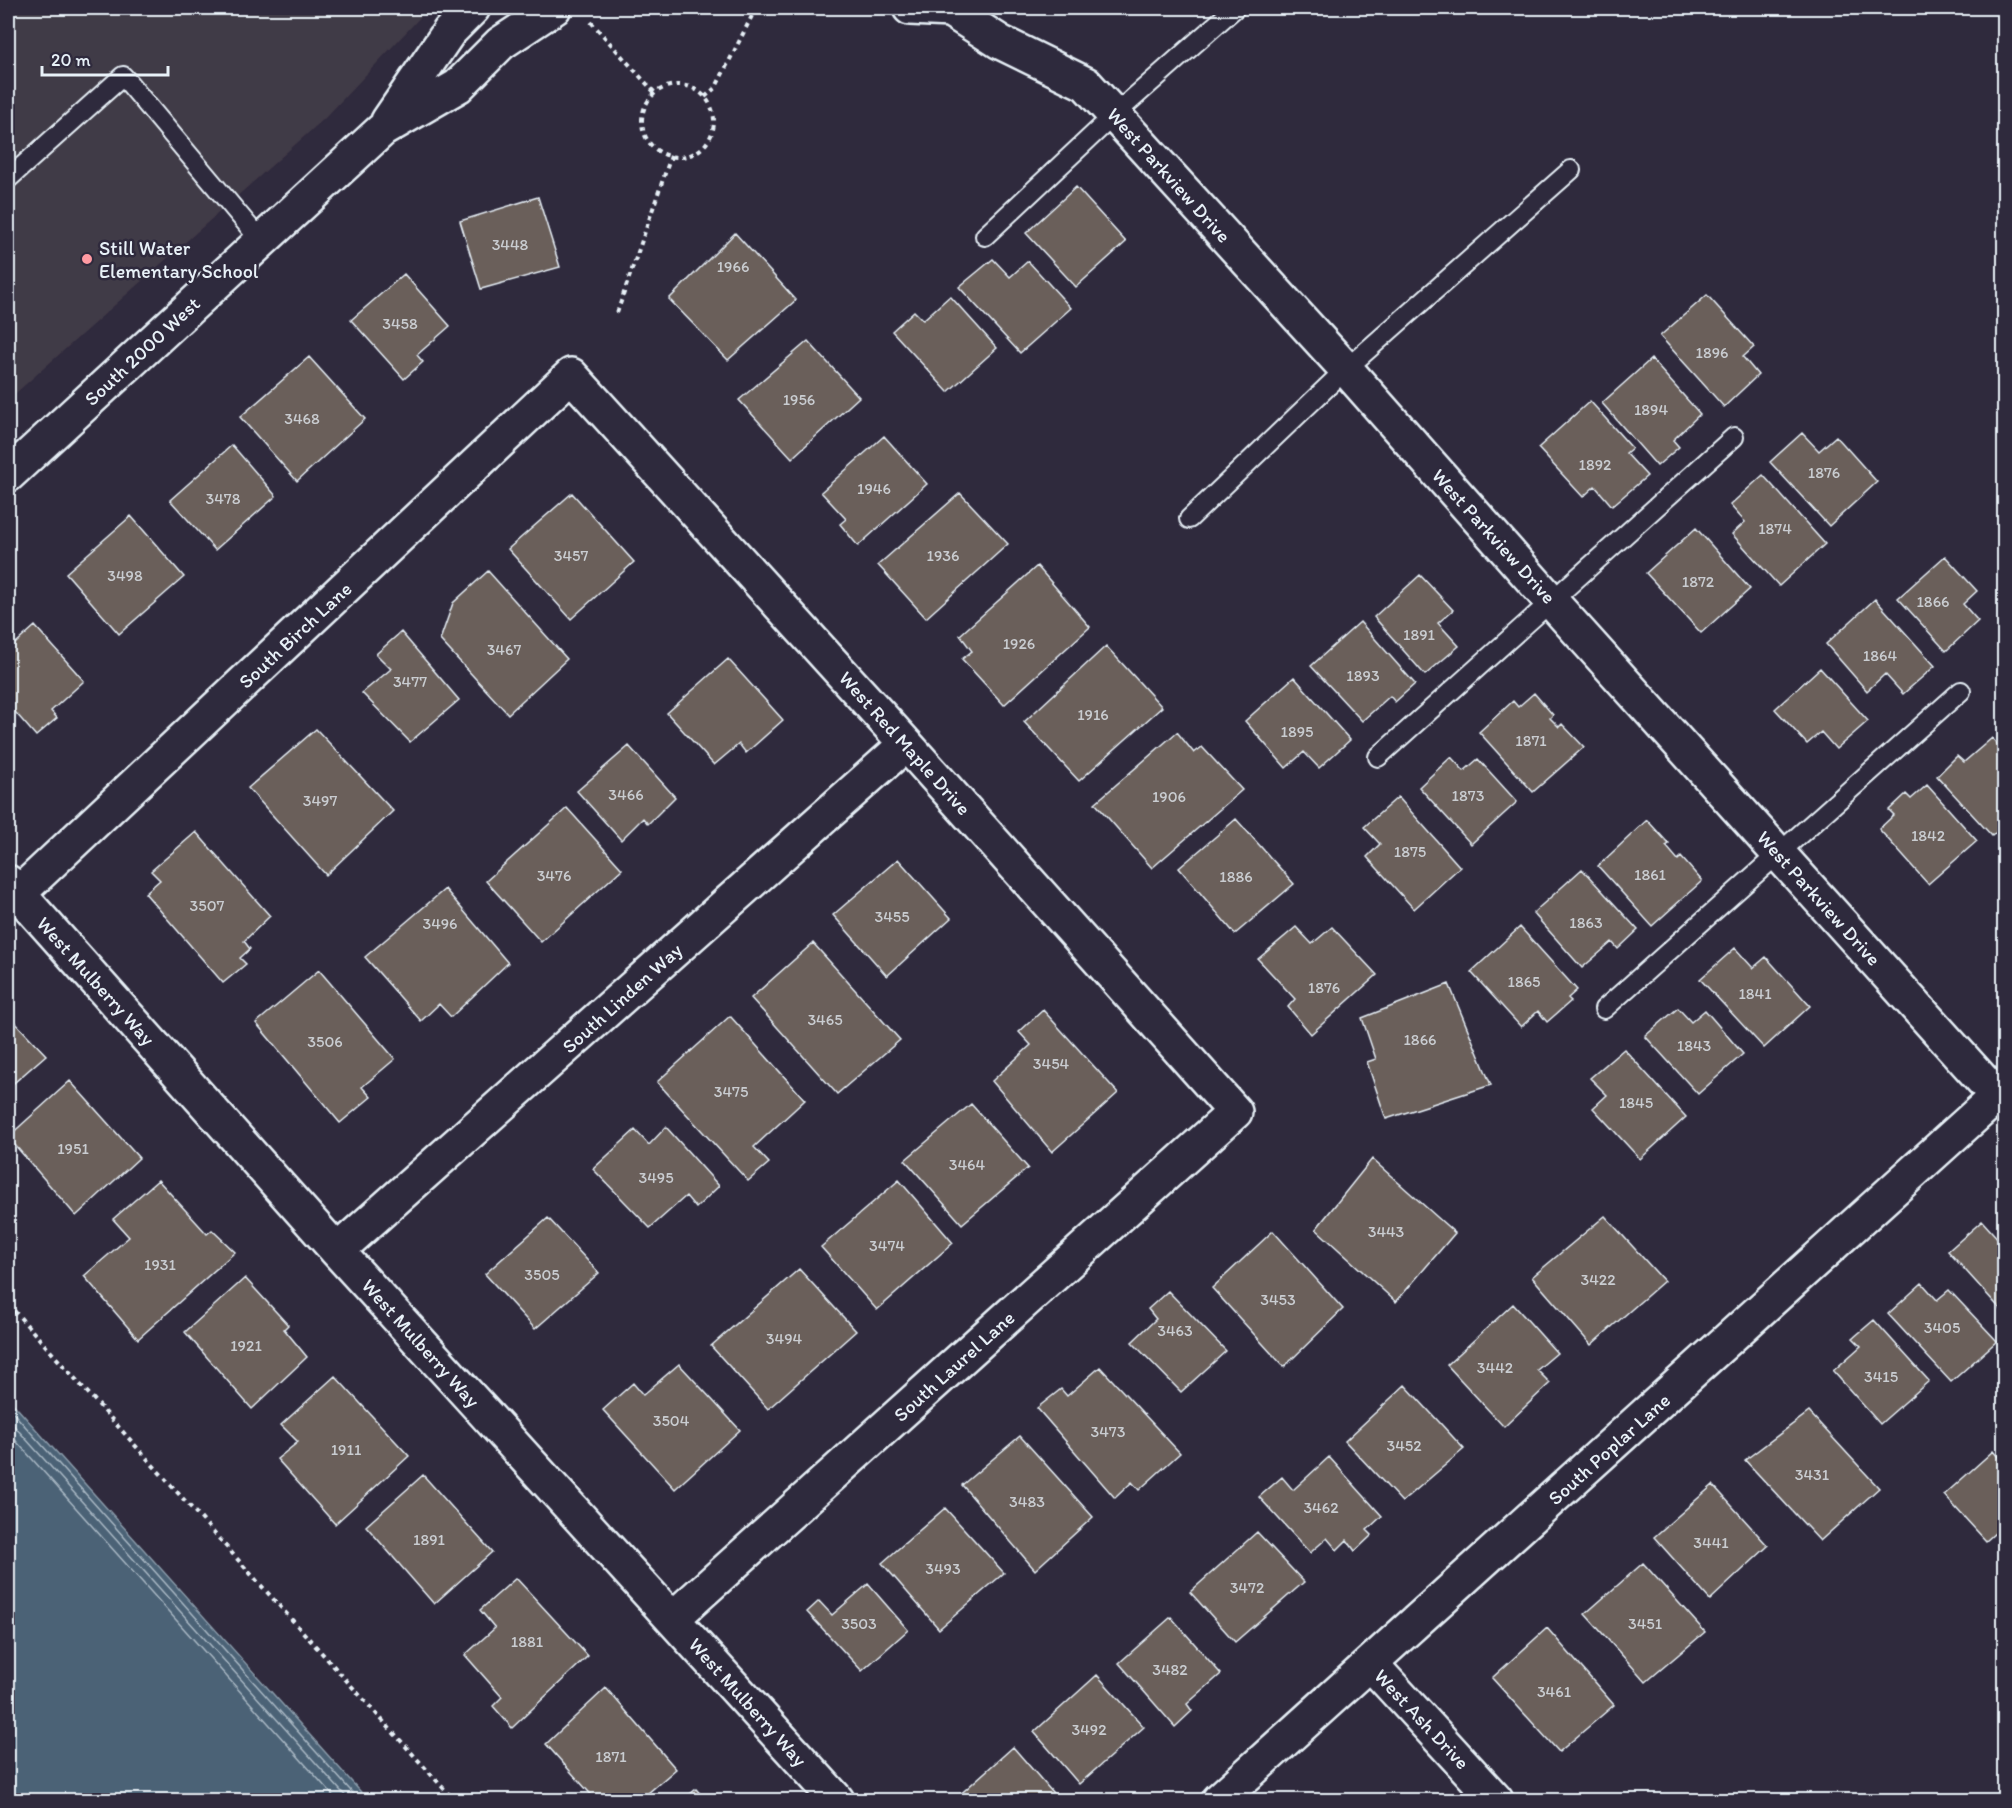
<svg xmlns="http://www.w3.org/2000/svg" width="2012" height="1808" font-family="Itim,sans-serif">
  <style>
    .built { fill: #413a46 }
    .water { fill: #4b6276; stroke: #8a9baa; stroke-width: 1.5 }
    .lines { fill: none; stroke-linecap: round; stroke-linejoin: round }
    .shore { stroke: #a9b8c4; stroke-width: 1.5 }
    .building { fill: #6b5f5a; stroke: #e8f1f8; stroke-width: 1.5 }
    .lane-casing { stroke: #e8f1f8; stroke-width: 22 }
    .street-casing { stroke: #e8f1f8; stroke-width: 38 }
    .secondary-casing { stroke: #e8f1f8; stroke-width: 38 }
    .path { stroke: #e8f1f8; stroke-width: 4; stroke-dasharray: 4.5 4.5; stroke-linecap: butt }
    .lane { stroke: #2f2a3d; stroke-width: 18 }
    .street { stroke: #2f2a3d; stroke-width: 33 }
    .secondary { stroke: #2f2a3d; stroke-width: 33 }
    .poi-dot { fill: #ff9aa2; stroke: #2f2a3d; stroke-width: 2 }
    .labels { text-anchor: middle; stroke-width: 5; stroke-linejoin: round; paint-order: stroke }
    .number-label { font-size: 16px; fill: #c9ccd0 }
    .street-label { font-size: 20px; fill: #e8f1f8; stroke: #2f2a3d }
    .poi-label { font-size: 20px; fill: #e8f1f8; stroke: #2f2a3d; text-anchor: start }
  </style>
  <rect width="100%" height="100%" fill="#2f2a3d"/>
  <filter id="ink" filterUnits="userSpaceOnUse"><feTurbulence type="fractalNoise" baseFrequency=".0167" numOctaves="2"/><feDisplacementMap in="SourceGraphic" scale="12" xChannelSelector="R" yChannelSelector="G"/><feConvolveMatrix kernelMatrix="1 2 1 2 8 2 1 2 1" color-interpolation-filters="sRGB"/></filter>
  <g filter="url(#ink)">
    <path class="built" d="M8 8H429L325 118 8 400Z"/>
    <path class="water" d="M8 1398 368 1800H8Z"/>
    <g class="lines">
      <path class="shore" d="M8 1407 359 1800
        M8 1419 349 1800
        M8 1432 337 1800"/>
    </g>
    <path class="building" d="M1076 187 1126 242 1076 287 1026 233Z
      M538 197 560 267 481 289 460 221Z
      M735 233 796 300 728 360 669 299Z
      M993 259 1010 277 1028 261 1071 308 1020 353 959 287Z
      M404 274 450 326 417 355 423 362 404 379 351 320Z
      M1707 295 1754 347 1743 357 1758 375 1724 407 1660 336Z
      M950 296 997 348 948 392 892 331 914 311 923 320Z
      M808 341 859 397 792 458 739 400Z
      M309 357 365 419 297 481 240 417Z
      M1651 359 1700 414 1673 440 1679 447 1657 466 1602 403Z
      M1590 401 1632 448 1626 453 1647 476 1612 506 1595 486 1583 497 1538 448Z
      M1802 433 1819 451 1836 436 1877 482 1829 526 1770 462Z
      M884 436 927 484 858 546 840 524 846 519 821 492Z
      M232 445 276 496 215 550 170 500Z
      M1763 475 1825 544 1779 586 1732 534 1745 522 1730 505Z
      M572 493 634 562 571 619 508 549Z
      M960 493 1008 544 926 618 878 565Z
      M131 516 184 577 119 634 66 573Z
      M1696 528 1750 589 1701 633 1646 573Z
      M1945 556 1977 591 1963 604 1978 621 1946 651 1898 598Z
      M1037 566 1090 627 1004 705 962 659 972 651 960 635Z
      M488 571 567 659 508 714 440 640 453 603Z
      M1420 575 1453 610 1438 623 1459 646 1425 675 1374 617Z
      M1875 599 1935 666 1903 694 1885 674 1867 691 1826 644Z
      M1360 622 1415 684 1395 702 1390 696 1362 721 1311 666Z
      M35 626 84 681 51 711 57 718 36 736 8 704V650Z
      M401 632 459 700 410 742 362 693 391 669 376 654Z
      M1106 646 1162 707 1079 781 1024 722Z
      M728 659 783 720 746 753 739 744 714 765 667 713Z
      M1820 668 1868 721 1836 749 1821 732 1807 744 1775 709Z
      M1294 677 1350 740 1319 768 1304 752 1286 768 1245 721Z
      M1534 693 1553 715 1550 718 1559 727 1562 724 1584 747 1533 792 1479 732 1513 701 1518 707Z
      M316 729 393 811 326 875 248 788Z
      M1177 732 1194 753 1202 747 1242 790 1152 868 1095 803Z
      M1992 738 2004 752V825L1992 836 1937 776 1957 756 1964 762Z
      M629 746 675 797 648 824 643 818 621 840 577 791Z
      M1451 757 1464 771 1478 759 1517 802 1471 844 1419 787Z
      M1927 785 1977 841 1928 884 1879 829 1894 815 1889 810 1906 794 1911 799Z
      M1398 797 1460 867 1414 909 1367 857 1380 844 1364 827Z
      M567 808 622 869 541 942 486 881Z
      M1236 819 1294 884 1235 934 1179 868Z
      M1647 820 1669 844 1666 846 1678 860 1681 857 1702 881 1652 926 1598 866Z
      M196 832 270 916 244 941 250 949 240 958 246 964 223 983 145 893 160 880 151 871Z
      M898 859 951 918 887 976 833 915Z
      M1582 869 1638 930 1618 949 1612 942 1582 968 1533 913Z
      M445 889 508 963 451 1017 439 1004 421 1021 365 957Z
      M1296 927 1312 944 1332 927 1377 975 1311 1034 1288 1007 1295 999 1258 959Z
      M1520 927 1577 990 1568 998 1571 1001 1547 1022 1538 1011 1521 1027 1471 972Z
      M813 943 900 1040 837 1094 751 998Z
      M1735 948 1753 968 1766 957 1810 1006 1764 1048 1700 979Z
      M319 970 395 1059 362 1087 371 1097 340 1123 256 1023Z
      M1449 984 1491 1085 1386 1119 1367 1062 1376 1059 1362 1018Z
      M1678 1008 1691 1022 1705 1010 1743 1054 1698 1094 1645 1036Z
      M1043 1010 1118 1093 1052 1152 992 1081 1031 1045 1019 1032Z
      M8 1015 46 1055 8 1088Z
      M730 1016 805 1100 754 1147 769 1163 748 1181 657 1082Z
      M1624 1049 1686 1117 1640 1159 1593 1108 1607 1095 1590 1078Z
      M70 1081 139 1158 76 1216 8 1137Z
      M971 1104 1028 1168 962 1224 905 1160Z
      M666 1127 719 1186 696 1208 686 1196 650 1228 593 1169 635 1130 649 1145Z
      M1372 1159 1455 1233 1396 1302 1316 1229Z
      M158 1180 207 1234 212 1230 235 1252 138 1339 84 1276 129 1237 113 1219Z
      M899 1180 953 1243 877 1310 821 1247Z
      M1605 1216 1664 1281 1591 1345 1532 1277Z
      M548 1218 599 1273 535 1329 485 1274Z
      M1982 1221 2000 1241 2004 1237V1313L1948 1251Z
      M1273 1231 1343 1309 1284 1367 1212 1288Z
      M799 1269 856 1331 768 1409 711 1346Z
      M245 1278 288 1325 284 1329 307 1357 252 1409 185 1332Z
      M1922 1283 1937 1300 1949 1290 1997 1341 1951 1382 1888 1314Z
      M1168 1291 1226 1351 1181 1392 1132 1342 1156 1319 1148 1309Z
      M1513 1304 1557 1353 1537 1370 1550 1383 1504 1427 1447 1365Z
      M1874 1320 1929 1381 1880 1424 1833 1371 1861 1346 1853 1338Z
      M679 1364 740 1430 675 1489 603 1410 633 1383 643 1395Z
      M1100 1367 1180 1453 1139 1490 1132 1482 1115 1498 1037 1408 1061 1389 1067 1396Z
      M335 1376 409 1456 335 1524 277 1459 298 1442 281 1425Z
      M1405 1385 1464 1449 1402 1502 1345 1441Z
      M1809 1412 1879 1488 1820 1541 1745 1460Z
      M1020 1436 1093 1517 1035 1570 962 1485Z
      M1993 1451 2004 1464V1528L2003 1526 1986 1541 1944 1495Z
      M1329 1457 1382 1516 1367 1530 1372 1535 1355 1551 1347 1540 1337 1550 1327 1538 1310 1553 1259 1497 1282 1477 1293 1490Z
      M423 1475 492 1552 434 1604 366 1526Z
      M1713 1485 1768 1546 1710 1600 1654 1537Z
      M945 1508 1004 1573 939 1629 882 1563Z
      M1257 1532 1304 1582 1235 1642 1190 1592Z
      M1643 1563 1705 1632 1646 1682 1585 1614Z
      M516 1578 588 1656 512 1728 493 1706 502 1697 465 1655 495 1628 480 1610Z
      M868 1584 908 1630 862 1671 807 1612 819 1601 832 1615Z
      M1171 1617 1221 1674 1187 1704 1192 1711 1175 1727 1119 1663Z
      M1547 1628 1614 1705 1559 1752 1492 1678Z
      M1097 1675 1144 1727 1079 1784 1034 1732Z
      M606 1688 676 1769 640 1800H596L546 1744Z
      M1013 1747 1059 1800 955 1799Z
      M696 1789 706 1800H683Z"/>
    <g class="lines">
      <g class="lane-casing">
        <path id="lane" d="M8 179 123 76 261 241
          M985 236 1114 115 1235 8
          M1189 519 1346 369 1571 170
          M1378 757 1734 437
          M1604 1009 1961 691"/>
      </g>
      <g class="street-casing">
        <path id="street" d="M910 8 951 10
          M947 8 1000 42 1086 84 1346 369 1552 602 2004 1104
          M8 882 337 1251 837 1800
          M18 894 571 375 906 744 1235 1112 672 1619
          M337 1251 906 744
          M1371 1664 1496 1800
          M1219 1800 1997 1096"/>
      </g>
      <g class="secondary-casing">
        <path id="secondary" d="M388 121 449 32 473 8
          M8 475 382 130 458 86 501 43 554 8"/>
      </g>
      <path class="path" d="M591 22 655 93
        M642 121a36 36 0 1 1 72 0a36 36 0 1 1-72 0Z
        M705 97 716 87 756 8
        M617 313 671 156
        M8 1304 454 1800"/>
      <use href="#lane" class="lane"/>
      <use href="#street" class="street"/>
      <use href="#secondary" class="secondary"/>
    </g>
  </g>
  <circle class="poi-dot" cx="87" cy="259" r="6"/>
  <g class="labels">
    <g class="number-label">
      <text x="510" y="250">3448</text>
      <text x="733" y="272">1966</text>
      <text x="400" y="329">3458</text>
      <text x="1712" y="358">1896</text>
      <text x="799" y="405">1956</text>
      <text x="1651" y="415">1894</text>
      <text x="302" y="424">3468</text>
      <text x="1595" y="470">1892</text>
      <text x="1824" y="478">1876</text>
      <text x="874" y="494">1946</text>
      <text x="223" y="504">3478</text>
      <text x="1775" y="534">1874</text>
      <text x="571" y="561">3457</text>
      <text x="943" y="561">1936</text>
      <text x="125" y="581">3498</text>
      <text x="1698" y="587">1872</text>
      <text x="1933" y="607">1866</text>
      <text x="1419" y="640">1891</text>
      <text x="1019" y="649">1926</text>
      <text x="504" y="655">3467</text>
      <text x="1880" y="661">1864</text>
      <text x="1363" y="681">1893</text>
      <text x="410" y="687">3477</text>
      <text x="1093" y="720">1916</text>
      <text x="1297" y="737">1895</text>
      <text x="1531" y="746">1871</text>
      <text x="626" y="800">3466</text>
      <text x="1468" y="801">1873</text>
      <text x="1169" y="802">1906</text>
      <text x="320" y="806">3497</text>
      <text x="1928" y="841">1842</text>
      <text x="1410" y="857">1875</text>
      <text x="1650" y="880">1861</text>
      <text x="554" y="881">3476</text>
      <text x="1236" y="882">1886</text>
      <text x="207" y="911">3507</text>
      <text x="892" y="922">3455</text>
      <text x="1586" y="928">1863</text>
      <text x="440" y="929">3496</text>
      <text x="1524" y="987">1865</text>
      <text x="1324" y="993">1876</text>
      <text x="1755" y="999">1841</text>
      <text x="825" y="1025">3465</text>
      <text x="1420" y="1045">1866</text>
      <text x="325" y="1047">3506</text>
      <text x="1694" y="1051">1843</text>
      <text x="1051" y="1069">3454</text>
      <text x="731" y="1097">3475</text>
      <text x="1636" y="1108">1845</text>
      <text x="73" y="1154">1951</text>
      <text x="967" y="1170">3464</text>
      <text x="656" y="1183">3495</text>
      <text x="1386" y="1237">3443</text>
      <text x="887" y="1251">3474</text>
      <text x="160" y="1270">1931</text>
      <text x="542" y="1280">3505</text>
      <text x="1598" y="1285">3422</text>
      <text x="1278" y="1305">3453</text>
      <text x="1942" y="1333">3405</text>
      <text x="1175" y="1336">3463</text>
      <text x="784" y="1344">3494</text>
      <text x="246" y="1351">1921</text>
      <text x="1495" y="1373">3442</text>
      <text x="1881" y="1382">3415</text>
      <text x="671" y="1426">3504</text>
      <text x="1108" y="1437">3473</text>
      <text x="1404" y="1451">3452</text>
      <text x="346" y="1455">1911</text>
      <text x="1812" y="1480">3431</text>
      <text x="1027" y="1507">3483</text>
      <text x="1321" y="1513">3462</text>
      <text x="429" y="1545">1891</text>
      <text x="1711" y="1548">3441</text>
      <text x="943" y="1574">3493</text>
      <text x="1247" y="1593">3472</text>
      <text x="859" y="1629">3503</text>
      <text x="1645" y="1629">3451</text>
      <text x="527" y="1647">1881</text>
      <text x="1170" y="1675">3482</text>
      <text x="1554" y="1697">3461</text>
      <text x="1089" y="1735">3492</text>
      <text x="611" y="1762">1871</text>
    </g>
    <g class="street-label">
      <text transform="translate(1169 175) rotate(48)" y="7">West Parkview Drive</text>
      <text transform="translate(142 351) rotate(-43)" y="7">South 2000 West</text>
      <text transform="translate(1494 536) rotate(48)" y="7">West Parkview Drive</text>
      <text transform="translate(295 635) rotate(-43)" y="7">South Birch Lane</text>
      <text transform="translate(905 743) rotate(48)" y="7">West Red Maple Drive</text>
      <text transform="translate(1819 898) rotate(48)" y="7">West Parkview Drive</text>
      <text transform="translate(96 981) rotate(48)" y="7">West Mulberry Way</text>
      <text transform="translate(622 998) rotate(-42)" y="7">South Linden Way</text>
      <text transform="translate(421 1343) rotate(48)" y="7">West Mulberry Way</text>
      <text transform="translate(954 1366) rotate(-42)" y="7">South Laurel Lane</text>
      <text transform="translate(1609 1449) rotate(-42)" y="7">South Poplar Lane</text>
      <text transform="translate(748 1702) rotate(48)" y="7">West Mulberry Way</text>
      <text transform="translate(1422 1719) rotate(47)" y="7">West Ash Drive</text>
    </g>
    <g class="poi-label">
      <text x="99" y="255">Still Water<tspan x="99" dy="23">Elementary School</tspan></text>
    </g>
  </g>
  <rect width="2012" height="1808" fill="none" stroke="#2f2a3d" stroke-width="30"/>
  <rect x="15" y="15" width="1982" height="1778" fill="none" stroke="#e8f1f8" stroke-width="2" filter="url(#ink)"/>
  <path d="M42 66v9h126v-9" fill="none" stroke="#e8f1f8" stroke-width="3"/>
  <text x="51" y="66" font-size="18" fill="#e8f1f8" stroke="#2f2a3d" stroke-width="4.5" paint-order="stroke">20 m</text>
</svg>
